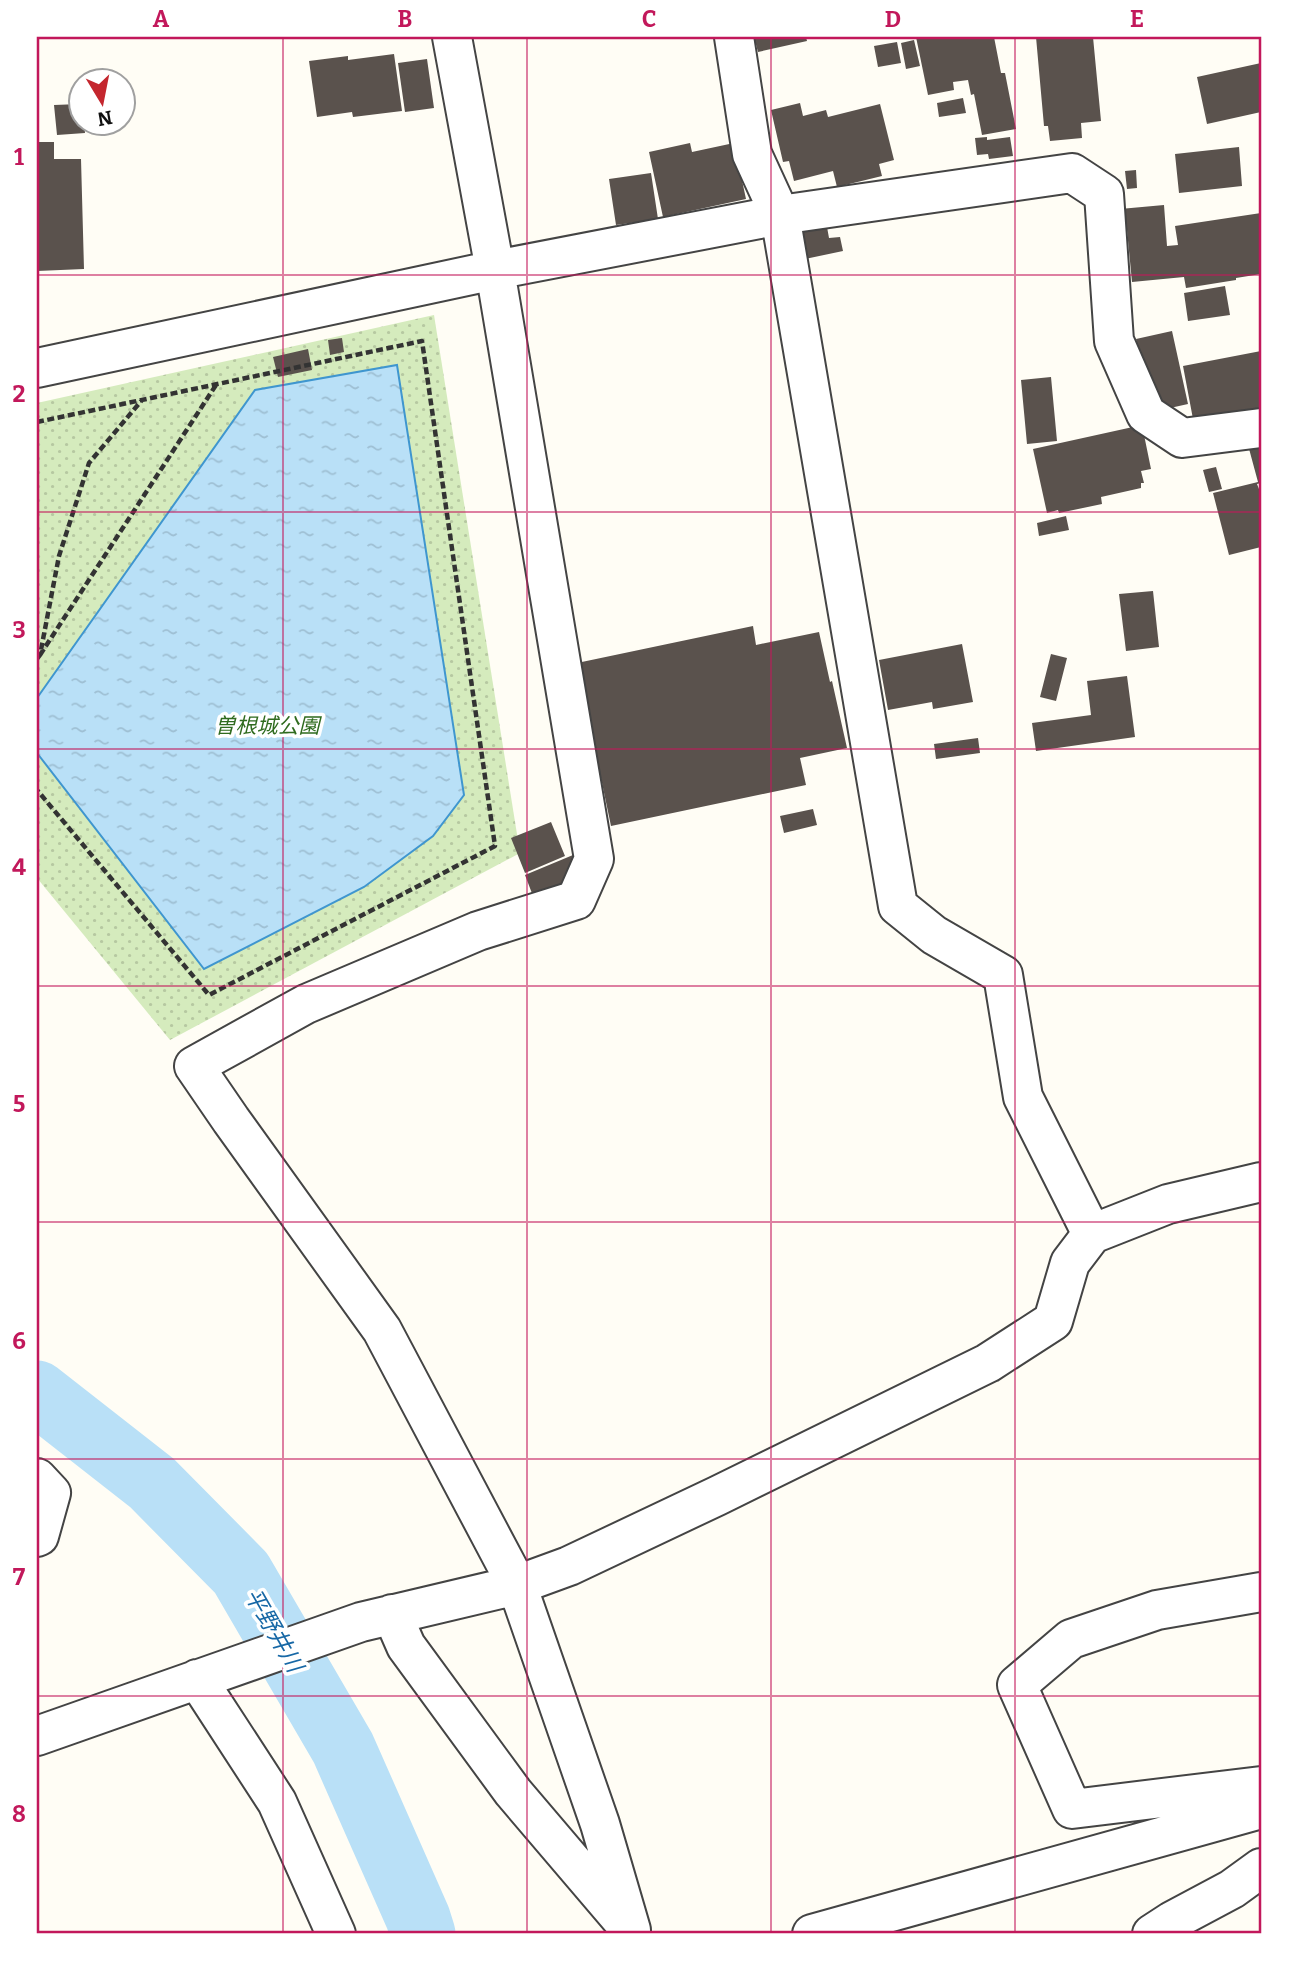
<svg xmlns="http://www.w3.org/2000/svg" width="1298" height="1971" font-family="Bitter,'Noto Sans JP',serif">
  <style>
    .park { fill: url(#park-dots) }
    .water { fill: url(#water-ripples); stroke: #3f96cf; stroke-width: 2 }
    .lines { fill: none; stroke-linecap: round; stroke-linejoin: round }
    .river { stroke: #b9e0f7; stroke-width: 65 }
    .building { fill: #5a524d }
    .minor-casing { stroke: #444; stroke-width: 42 }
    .path { stroke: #333; stroke-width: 4.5; stroke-dasharray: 7 3.5; stroke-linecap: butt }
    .minor { stroke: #fff; stroke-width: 38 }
    .grid { fill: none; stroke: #c2185b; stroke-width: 2; stroke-opacity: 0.55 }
    .labels { text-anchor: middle; stroke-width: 7; stroke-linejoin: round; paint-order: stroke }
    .park-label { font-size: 21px; font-style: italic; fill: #2f6b1f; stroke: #fff }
    .water-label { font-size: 23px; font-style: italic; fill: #1768a6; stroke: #fff }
    .neatline { fill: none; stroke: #c2185b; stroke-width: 2.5 }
    .grid-label { font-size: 23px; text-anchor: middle; font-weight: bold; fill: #c2185b }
  </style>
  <defs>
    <pattern id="park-dots" width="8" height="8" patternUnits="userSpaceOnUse" patternTransform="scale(1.75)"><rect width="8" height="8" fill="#d5ebbd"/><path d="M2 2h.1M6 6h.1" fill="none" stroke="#b6c8a1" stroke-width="1.8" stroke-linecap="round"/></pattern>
    <pattern id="water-ripples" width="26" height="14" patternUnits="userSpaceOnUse" patternTransform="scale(1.75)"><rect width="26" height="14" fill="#b9e0f7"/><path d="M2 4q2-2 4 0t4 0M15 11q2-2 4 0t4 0" fill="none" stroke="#9ebfd3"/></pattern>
  </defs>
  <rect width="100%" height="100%" fill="#fffdf5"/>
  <path class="park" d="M434 315 520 853 170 1040 37 878V403Z"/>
  <path class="water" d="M397 365 464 795 433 836 364 887 204 969 37 753V698L255 390Z"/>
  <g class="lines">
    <path class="river" d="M37 1393 152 1483 241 1573 343 1748 418 1918 423 1934"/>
  </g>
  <path class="building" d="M754 37H806L807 41 758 52Z
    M916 37H994L1001 73H1005L1016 129 982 135 974 94 971 95 968 80 953 82 954 90 928 95Z
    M1036 37H1093L1101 121 1081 123 1082 138 1050 141 1048 126H1044Z
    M914 40 920 66 906 69 901 43Z
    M897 42 901 63 878 67 874 46Z
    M394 54 402 111 353 117 352 112 317 117 309 61 348 56V60Z
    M427 59 434 108 405 112 398 63Z
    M1261 63V112L1207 124 1197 77Z
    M963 98 966 113 939 117 937 103Z
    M800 103 803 116 826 110 828 117 880 104 894 160 879 164 882 176 837 187 833 171 794 181 789 161 783 162 771 110Z
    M80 104V122H84L85 133 57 135 54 105Z
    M987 137V140L1010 137 1013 156 989 159 988 154 977 155 975 138Z
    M37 142H54V159H81L84 269 37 271Z
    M690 143 692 152 734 143 746 199 663 217 649 152Z
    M1239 147 1242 186 1179 193 1175 154Z
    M1136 170 1137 188 1127 189 1125 171Z
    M651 173 658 219 616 225 609 179Z
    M1164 205 1167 246 1178 245 1175 226 1261 213V274L1236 278V280L1186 288 1184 277 1132 282 1127 230H1122L1120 209Z
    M827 227 829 238 840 237 843 251 805 259 799 233Z
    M1225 286 1230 315 1188 321 1184 293Z
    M1172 331 1188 404 1161 410 1156 388 1147 390 1136 339Z
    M342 338 344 352 330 355 328 340Z
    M308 349 312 370 278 377 273 357Z
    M1261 351V414L1193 419 1183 366Z
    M1051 377 1057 441 1027 444 1021 380Z
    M1142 425 1151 469 1141 471 1144 483H1141V488L1101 497 1102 504 1059 513 1058 510 1047 513 1033 449Z
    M1261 442V483L1257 484 1259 489 1261 488V547L1229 555 1213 493 1258 482 1248 445Z
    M1216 467 1222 489 1209 492 1203 470Z
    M1066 516 1069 530 1039 536 1037 523Z
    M1153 591 1159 647 1126 651 1119 594Z
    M753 626 756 645 819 632 830 682 832 681 847 748 800 758 806 785 611 826 577 663Z
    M962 644 973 702 933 709 932 702 888 710 879 660Z
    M1051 654 1067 658 1056 701 1040 697Z
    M1127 676 1135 737 1036 751 1032 723 1091 715 1087 681Z
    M978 738 980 753 936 759 934 744Z
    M813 809 817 825 784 833 780 816Z
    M551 822 565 856 525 873 511 838Z
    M573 855 582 877 533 896 525 875Z"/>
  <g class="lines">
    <g class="minor-casing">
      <path id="minor" d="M452 37 495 270 594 859 576 900 478 931 306 1004 194 1066 231 1120 382 1330 517 1585 600 1824 631 1930
        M734 37 752 154 780 215 898 906 934 935 1003 975 1023 1097 1092 1234
        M37 368 495 270 780 215 1072 173 1104 194 1114 341 1146 414 1182 438 1261 428
        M37 1478 51 1493 39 1536 37 1537
        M1261 1592 1157 1610 1071 1639 1017 1685 1072 1809 1261 1786
        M392 1614 406 1646 513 1792 622 1920
        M197 1679 277 1802 336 1934
        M37 1736 361 1622 517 1585 569 1566 717 1496 988 1363 1053 1321 1070 1263 1092 1234 1168 1204 1261 1182
        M812 1934 1261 1809
        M1152 1934 1172 1921 1232 1889 1261 1868"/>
    </g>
    <path class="path" d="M37 422 422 341 495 846 209 995 37 790
      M40 655 216 385
      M37 659 40 655 59 556 89 463 142 400"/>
    <use href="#minor" class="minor"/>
  </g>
  <path class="grid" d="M283 37V1934M527 37V1934M771 37V1934M1015 37V1934M37 275H1261M37 512H1261M37 749H1261M37 986H1261M37 1222H1261M37 1459H1261M37 1696H1261"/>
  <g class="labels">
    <g class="park-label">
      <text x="267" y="733">曽根城公園</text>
    </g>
    <g class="water-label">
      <text transform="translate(274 1630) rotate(60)" y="8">平野井川</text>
    </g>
  </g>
  <rect width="1298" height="1971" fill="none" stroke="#ffffff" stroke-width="77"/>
  <g transform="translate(102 102) rotate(170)"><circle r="33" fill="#ffffff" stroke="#a0a0a0" stroke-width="2"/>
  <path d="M0-5L12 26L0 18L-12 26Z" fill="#c4262e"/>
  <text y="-10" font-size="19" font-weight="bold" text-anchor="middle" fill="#111111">N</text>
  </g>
  <rect x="38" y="38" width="1222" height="1894" class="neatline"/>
  <g class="grid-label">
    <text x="161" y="27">A</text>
    <text x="405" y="27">B</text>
    <text x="649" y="27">C</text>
    <text x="893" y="27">D</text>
    <text x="1137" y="27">E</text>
    <text x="19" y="165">1</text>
    <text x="19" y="402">2</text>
    <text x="19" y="638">3</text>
    <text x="19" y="875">4</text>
    <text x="19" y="1112">5</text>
    <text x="19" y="1349">6</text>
    <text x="19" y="1585">7</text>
    <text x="19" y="1822">8</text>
  </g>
</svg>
